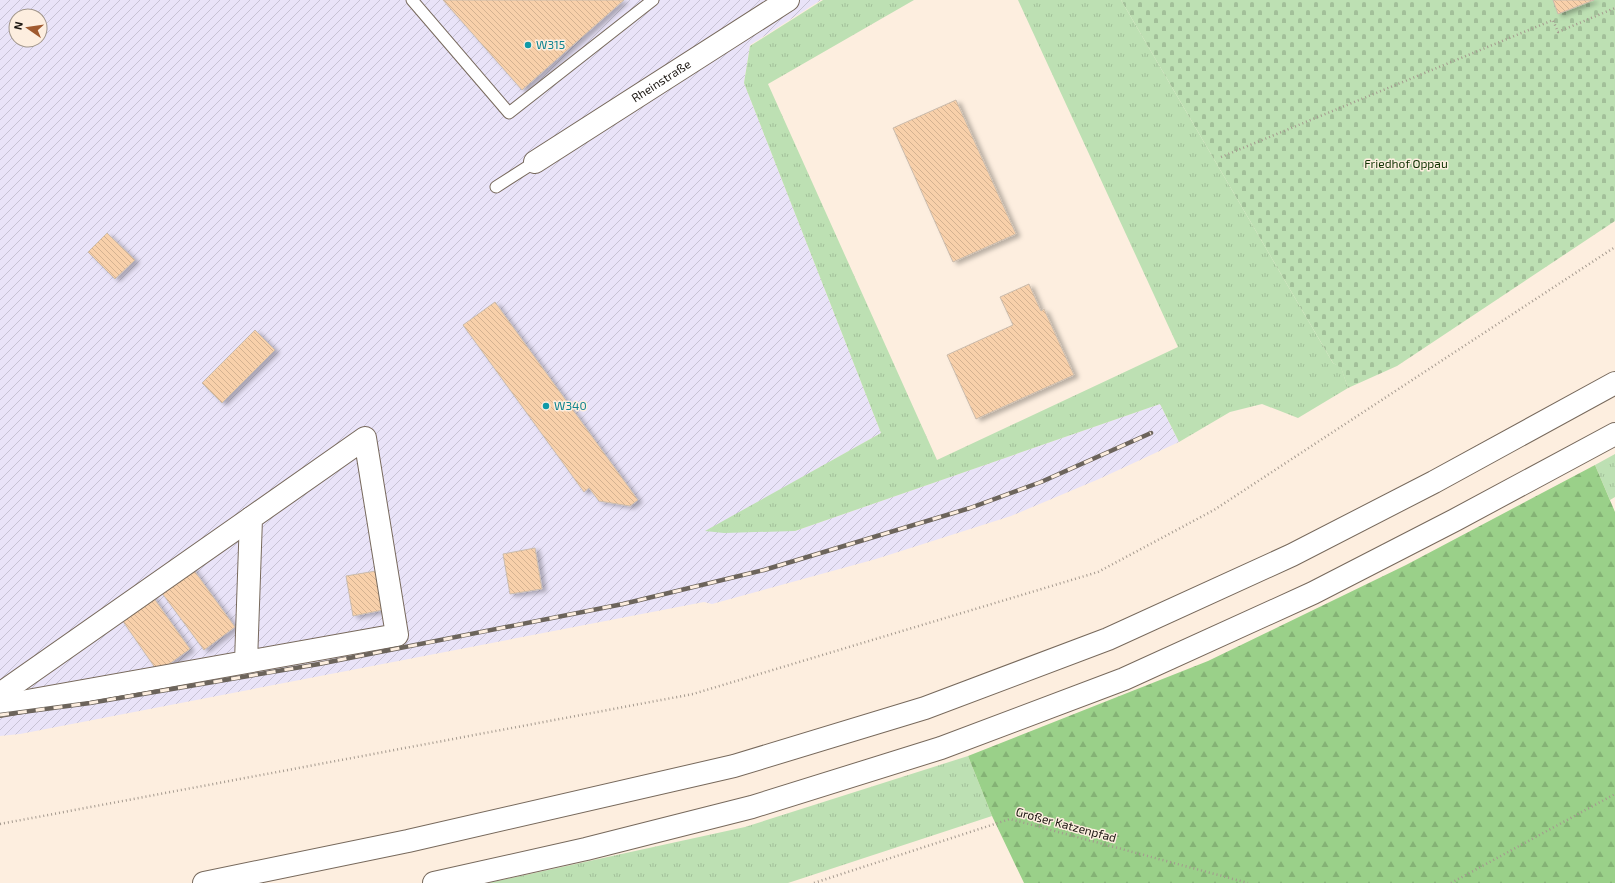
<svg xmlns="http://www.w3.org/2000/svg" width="1615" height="883" font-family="'Exo 2',sans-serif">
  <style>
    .industrial { fill: url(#industrial-furrows); fill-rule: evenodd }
    .grass { fill: url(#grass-tufts) }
    .forest { fill: url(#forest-firs) }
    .cemetery { fill: url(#cemetery-stones) }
    .building { fill: url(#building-back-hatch); stroke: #cabbac; filter: url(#shadow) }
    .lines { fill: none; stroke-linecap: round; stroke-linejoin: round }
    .service-casing { stroke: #77695c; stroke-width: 13 }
    .minor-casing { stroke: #77695c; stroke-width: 24 }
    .trunk-casing { stroke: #77695c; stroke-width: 24 }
    .path { stroke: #a4998e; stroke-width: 2.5; stroke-dasharray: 1 3; stroke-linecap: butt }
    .service { stroke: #fff; stroke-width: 11 }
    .minor { stroke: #fff; stroke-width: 22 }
    .trunk { stroke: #fff; stroke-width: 22 }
    .rail-casing { stroke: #6c645b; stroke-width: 4.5 }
    .rail { stroke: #fdeedf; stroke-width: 3; stroke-dasharray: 9; stroke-linecap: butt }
    .culture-dot { fill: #0f9aa8; stroke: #fdeedf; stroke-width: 1.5 }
    .labels { text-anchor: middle; stroke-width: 3; stroke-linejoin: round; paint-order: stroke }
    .culture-label { font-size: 12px; fill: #0d838f; stroke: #fdeedf; text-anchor: start }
    .street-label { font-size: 12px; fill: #1a1510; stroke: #fdeedf }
    .park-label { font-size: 12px; fill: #113403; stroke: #fdeedf }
  </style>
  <defs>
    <pattern id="industrial-furrows" width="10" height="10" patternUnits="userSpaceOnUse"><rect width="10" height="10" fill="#e9e3f8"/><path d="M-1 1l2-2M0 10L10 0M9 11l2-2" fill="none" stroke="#c7c2d4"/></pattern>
    <pattern id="grass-tufts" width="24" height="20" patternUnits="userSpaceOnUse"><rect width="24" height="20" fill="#bde0b3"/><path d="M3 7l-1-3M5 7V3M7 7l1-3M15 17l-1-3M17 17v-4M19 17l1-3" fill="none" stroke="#a2bf99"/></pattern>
    <pattern id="forest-firs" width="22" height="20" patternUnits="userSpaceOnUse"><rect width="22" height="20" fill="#9ad089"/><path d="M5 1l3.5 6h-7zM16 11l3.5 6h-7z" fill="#84b275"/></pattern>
    <pattern id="cemetery-stones" width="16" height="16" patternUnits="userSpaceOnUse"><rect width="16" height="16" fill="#bde0b3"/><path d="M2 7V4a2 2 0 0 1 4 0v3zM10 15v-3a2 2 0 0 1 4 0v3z" fill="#a2bf99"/></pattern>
    <pattern id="building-back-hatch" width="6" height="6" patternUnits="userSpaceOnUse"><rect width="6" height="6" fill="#f8d0aa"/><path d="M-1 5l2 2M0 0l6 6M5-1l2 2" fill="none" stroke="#d4b291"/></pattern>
    <filter id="shadow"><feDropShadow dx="4.5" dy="2.5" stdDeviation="2" flood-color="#0004"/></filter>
  </defs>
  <rect width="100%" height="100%" fill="#fdeedf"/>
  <path class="industrial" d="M0 0H821L750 45 744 83 881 433 706 531H795L1160 404 1179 442 1099 479 1011 516 876 559 712 604 704 602 20 734 0 736ZM16 16H40V40H16Z"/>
  <path class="grass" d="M823 0H914L768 84 937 460 1178 347 1018 0H1121L1333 363 1341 367 1348 388 1298 418 1262 404 1230 412 1179 442 1160 404 795 531 724 533 705 531 881 433 744 83 750 46Z
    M1615 454V497L1610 500 1595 465Z
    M968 756 992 816 788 883H488L745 827Z"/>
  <path class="forest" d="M1595 465 1615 512V883H1024L992 816 968 756 1208 661 1406 565Z"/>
  <path class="cemetery" d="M1121 0H1615V221L1397 366 1348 388 1341 368 1333 363Z"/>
  <path class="building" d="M443 0H624L522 90Z
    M1553 0H1594L1558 14Z
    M956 100 1016 234 953 262 893 128Z
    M107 233 135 260 115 279 88 252Z
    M1029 284 1041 311 1044 309 1074 375 976 419 947 355 1013 325 1000 297Z
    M495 302 638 500 630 506 599 501 589 488 584 492 463 325Z
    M255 330 275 350 222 403 202 383Z
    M535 548 542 589 510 594 503 554Z
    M191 566 235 627 204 650 159 589Z
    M376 571 383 610 353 616 346 576Z
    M151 594 190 649 158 672 120 617Z"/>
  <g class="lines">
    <g class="service-casing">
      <path id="service" d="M412 0 509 113 653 0
        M496 187 535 162"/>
    </g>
    <g class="minor-casing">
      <g id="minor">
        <path id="s1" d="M535 162 788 0"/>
        <path d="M0 694 251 518"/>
        <path d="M0 706 397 635 365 438 251 518 246 662"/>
      </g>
    </g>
    <g class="trunk-casing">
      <path id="trunk" d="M204 883 408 841 734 766 925 708 1108 639 1292 555 1434 482 1615 383
        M434 883 586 849 752 807 941 748 1124 679 1313 593 1455 520 1615 434"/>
    </g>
    <path class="path" d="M1221 157 1553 20 1558 32 1615 8
      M0 824 693 694 1098 572 1214 510 1615 247
      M814 883 1010 819 1248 883
      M1451 883 1615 794"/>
    <use href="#service" class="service"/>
    <use href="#minor" class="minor"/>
    <use href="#trunk" class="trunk"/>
    <g class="rail-casing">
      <path id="rail" d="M0 715 90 703 319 664 623 604 764 570 970 508 1041 482 1151 433"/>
    </g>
    <use href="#rail" class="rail"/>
  </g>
  <g class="culture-dot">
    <circle cx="528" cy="45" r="4"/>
    <circle cx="546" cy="406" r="4"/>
  </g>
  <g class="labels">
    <g class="culture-label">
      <text x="536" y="49">W315</text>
      <text x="554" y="410">W340</text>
    </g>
    <g class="street-label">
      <text dy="4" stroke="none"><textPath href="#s1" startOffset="150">Rheinstraße</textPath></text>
      <text transform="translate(1066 825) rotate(15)" y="4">Großer Katzenpfad</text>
    </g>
    <g class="park-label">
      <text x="1406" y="168">Friedhof Oppau</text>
    </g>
  </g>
  <g transform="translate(28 28) rotate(283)"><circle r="19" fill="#fdeedf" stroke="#a2978c"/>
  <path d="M0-3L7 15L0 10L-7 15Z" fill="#a05a2f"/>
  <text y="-6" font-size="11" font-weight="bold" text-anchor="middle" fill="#1a1510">N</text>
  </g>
</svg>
